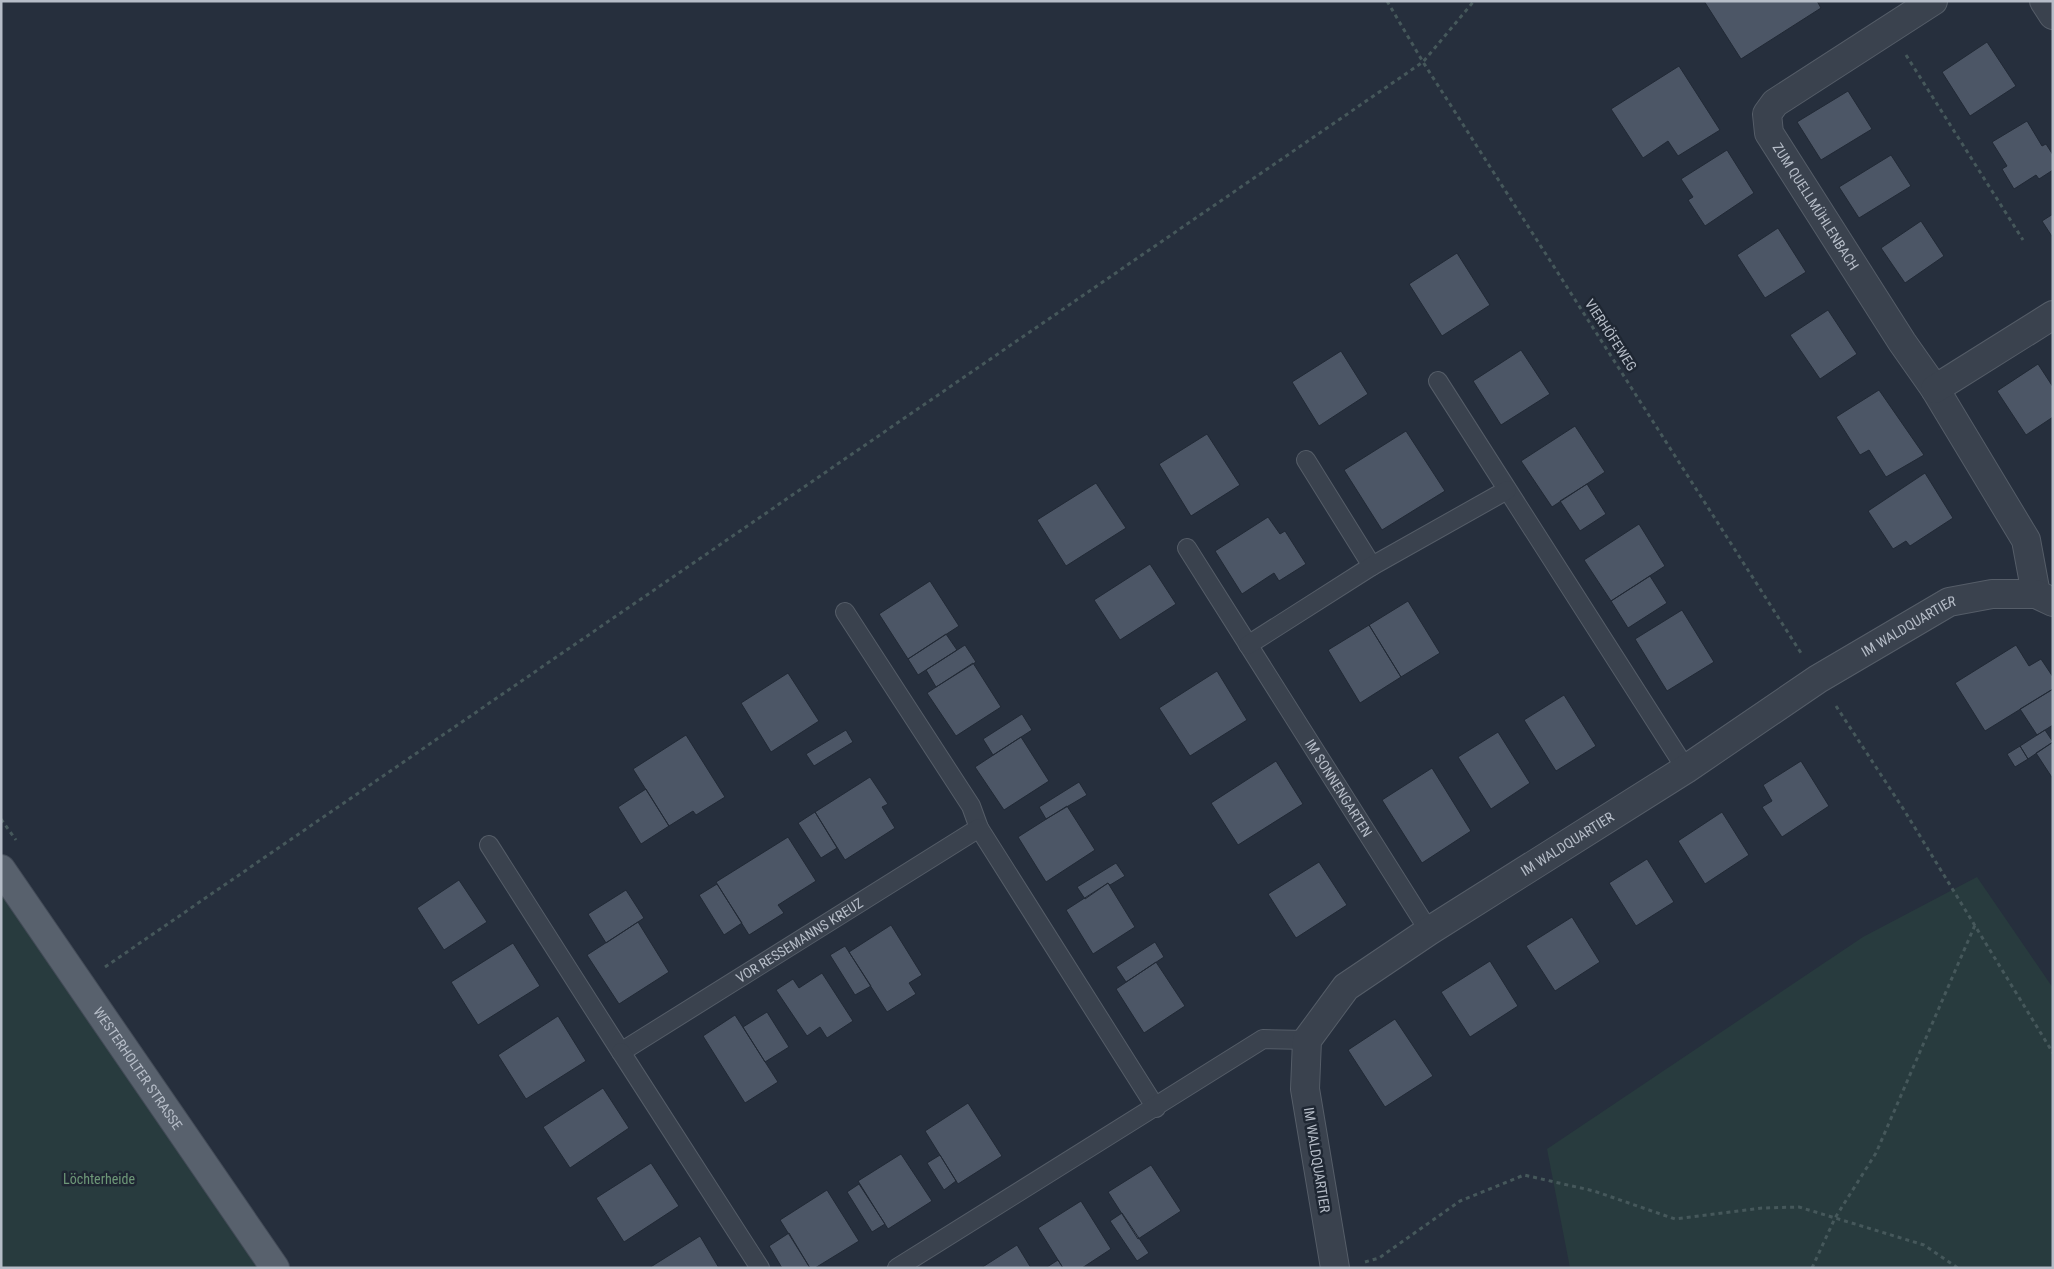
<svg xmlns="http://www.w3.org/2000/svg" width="2054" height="1269" font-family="'Roboto Condensed',sans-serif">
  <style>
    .green { fill: #283b3e }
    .building { fill: #4c5666; stroke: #212935 }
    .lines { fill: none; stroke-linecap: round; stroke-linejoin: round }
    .service-casing { stroke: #555d68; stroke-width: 20 }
    .minor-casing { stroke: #555d68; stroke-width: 30 }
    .primary-casing { stroke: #434b57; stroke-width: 30 }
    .path { stroke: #46585b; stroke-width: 3; stroke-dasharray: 4 4; stroke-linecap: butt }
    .service { stroke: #3a424e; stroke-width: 18 }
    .minor { stroke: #3a424e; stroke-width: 28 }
    .primary { stroke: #58616d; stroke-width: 28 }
    .labels { text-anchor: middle; stroke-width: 5; stroke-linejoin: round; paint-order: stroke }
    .street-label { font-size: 14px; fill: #b6bdc8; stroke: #1f2733 }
    .park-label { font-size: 14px; fill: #6e9878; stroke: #1f2733 }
  </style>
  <rect width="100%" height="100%" fill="#262f3d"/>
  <path class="green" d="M1977 877 2053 988V1268H1570L1547 1149 1863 937Z
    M1 887 261 1268H1Z"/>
  <path class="building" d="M1704 1H1817L1821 8 1741 59Z
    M1987 42 2016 86 1970 116 1942 72Z
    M1679 66 1720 130 1678 156 1668 141 1643 158 1611 109Z
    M1848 91 1872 129 1821 160 1797 122Z
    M2027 121 2042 146 2046 144 2053 155V170L2039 179 2036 175 2014 189 2002 169 2007 166 1992 142Z
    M1727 150 1754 193 1705 226 1688 200 1693 197 1681 179Z
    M1891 155 1911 186 1859 218 1839 187Z
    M2053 214V238L2042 221Z
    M1921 221 1944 256 1905 283 1881 248Z
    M1778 228 1806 272 1765 298 1737 255Z
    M1457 253 1490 305 1442 336 1409 284Z
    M1828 310 1857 354 1820 379 1790 335Z
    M1521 350 1550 394 1501 425 1473 381Z
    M1341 351 1368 394 1319 426 1292 382Z
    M2038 364 2053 387V417L2026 435 1997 391Z
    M1879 390 1924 455 1886 477 1869 450 1860 455 1836 417Z
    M1575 426 1605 472 1552 507 1521 461Z
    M1406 431 1445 491 1382 530 1344 470Z
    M1207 434 1240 485 1191 516 1159 464Z
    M1925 473 1953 518 1910 546 1906 541 1893 549 1868 511Z
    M1096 483 1126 528 1066 566 1037 520Z
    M1587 484 1606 514 1580 531 1560 501Z
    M1268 517 1280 534 1285 531 1306 564 1279 581 1274 573 1242 594 1215 551Z
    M1639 524 1665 566 1611 601 1584 560Z
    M1150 564 1176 604 1120 640 1094 600Z
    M1650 576 1667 603 1628 628 1611 601Z
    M930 581 959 626 908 659 879 614Z
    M1408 601 1440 653 1401 677 1369 625Z
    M1682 610 1714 662 1667 691 1635 639Z
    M1369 625 1401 677 1360 703 1328 650Z
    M946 634 957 650 918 675 908 659Z
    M965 645 976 662 936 687 926 670Z
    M2016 645 2029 666 2041 659 2053 677V689L1985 731 1955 683Z
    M973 663 1001 707 956 736 927 693Z
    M1217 671 1247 720 1190 756 1159 708Z
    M788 673 819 721 771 752 741 703Z
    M2053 689V725L2037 735 2020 709Z
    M1564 695 1596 746 1556 771 1524 720Z
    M1022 714 1032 730 993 755 983 739Z
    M846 730 853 742 814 766 806 754Z
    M2045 730 2053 742 2028 759 2020 746Z
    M1498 732 1530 783 1491 809 1458 757Z
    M686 735 725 797 696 815 693 811 669 826 633 769Z
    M1021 737 1049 781 1004 810 975 767Z
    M2053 742V779L2036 753Z
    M2020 746 2028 759 2015 767 2007 754Z
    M1276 761 1303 804 1238 845 1211 803Z
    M1801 761 1829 806 1782 837 1762 807 1772 801 1763 785Z
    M1432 768 1471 831 1422 863 1382 800Z
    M870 777 888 804 882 807 895 828 845 860 815 812Z
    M1079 782 1087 795 1046 819 1039 807Z
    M646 789 669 826 641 844 618 807Z
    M1067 806 1095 850 1046 882 1018 837Z
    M815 812 837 848 821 858 798 823Z
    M1722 812 1749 855 1705 884 1678 841Z
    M788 837 816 881 778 905 784 913 749 935 716 882Z
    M1647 859 1674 902 1636 926 1609 883Z
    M1319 862 1347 905 1296 938 1268 894Z
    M1116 863 1125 876 1110 885 1108 883 1085 899 1077 887Z
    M459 880 487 922 444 950 417 908Z
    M1108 883 1135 927 1093 954 1066 910Z
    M717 884 742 923 724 935 699 895Z
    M626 890 644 918 606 943 588 914Z
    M1572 917 1600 962 1555 991 1526 946Z
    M638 922 669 972 619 1004 587 955Z
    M891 925 922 975 909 983 916 994 887 1012 849 952Z
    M1155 942 1164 957 1126 982 1116 967Z
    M513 943 540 986 478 1025 451 982Z
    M845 946 871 986 855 995 830 955Z
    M1490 961 1518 1006 1470 1037 1441 992Z
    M1156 962 1185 1006 1144 1033 1116 989Z
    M822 973 853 1021 827 1038 820 1027 807 1036 776 990 793 979 799 988Z
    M767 1012 789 1047 765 1062 743 1027Z
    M735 1015 778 1082 745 1103 703 1036Z
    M558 1016 586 1061 526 1099 498 1055Z
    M1395 1019 1433 1076 1385 1107 1348 1050Z
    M603 1088 629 1128 570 1168 543 1127Z
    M968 1103 1002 1156 958 1184 925 1131Z
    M901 1154 932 1201 888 1229 858 1181Z
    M940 1155 956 1181 944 1190 927 1163Z
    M651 1163 679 1206 624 1242 596 1198Z
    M1151 1165 1181 1211 1138 1239 1108 1192Z
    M859 1184 885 1224 872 1232 847 1192Z
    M827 1190 859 1241 815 1268H810L780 1220Z
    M1081 1201 1111 1249 1082 1268H1063L1038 1228Z
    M1122 1213 1149 1253 1137 1261 1110 1221Z
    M789 1233 810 1268H782L769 1246Z
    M700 1236 719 1268H649Z
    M1017 1245 1031 1268H981Z
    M1058 1260 1063 1268H1048L1047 1267Z"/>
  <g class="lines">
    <g class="service-casing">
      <g id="service">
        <path d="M1438 381 1686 769"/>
        <path d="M1306 460 1372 566"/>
        <path id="s1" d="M1187 548 1429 931"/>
        <path d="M845 612 971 806 979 828"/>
        <path d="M1248 645 1372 566 1507 490"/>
        <path id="s2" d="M489 845 621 1052 979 828 1156 1108"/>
        <path d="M621 1052 760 1268"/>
        <path d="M897 1268 1263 1039 1307 1040"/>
      </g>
    </g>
    <g class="minor-casing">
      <g id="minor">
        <path id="s3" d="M1933 1 1775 103 1767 114 1769 133 1902 342 1935 389 2026 540 2036 594"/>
        <path d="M2044 1 2053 15"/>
        <path d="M1935 389 2053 315"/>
        <path id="s4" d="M1335 1268 1305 1089 1307 1040 1346 987 1429 931 1686 769 1818 679 1949 602 1992 594H2036L2053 602"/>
      </g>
    </g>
    <g class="primary-casing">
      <g id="primary">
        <path id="s5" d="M1 869 275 1268"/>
      </g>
    </g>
    <path class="path" d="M1387 1 1423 62 1801 653
      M1906 55 2023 240
      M1836 706 1904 810 2053 1053
      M1 819 16 840
      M105 967 1423 62 1474 1
      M1365 1262 1379 1258 1460 1201 1524 1175 1594 1191 1675 1219 1762 1208 1799 1207 1924 1245 1958 1268
      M1812 1268 1835 1218 1876 1153 1975 925"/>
    <use href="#service" class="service"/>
    <use href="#minor" class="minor"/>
    <use href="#primary" class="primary"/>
  </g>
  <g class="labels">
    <g class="street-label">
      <text dy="5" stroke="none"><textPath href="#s3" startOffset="308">ZUM QUELLMÜHLENBACH</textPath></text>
      <text transform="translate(1611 335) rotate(57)" y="5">VIERHÖFEWEG</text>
      <text dy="5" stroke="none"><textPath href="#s4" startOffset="965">IM WALDQUARTIER</textPath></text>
      <text dy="5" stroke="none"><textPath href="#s1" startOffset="284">IM SONNENGARTEN</textPath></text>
      <text dy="5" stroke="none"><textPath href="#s4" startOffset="560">IM WALDQUARTIER</textPath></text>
      <text dy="5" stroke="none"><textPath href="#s2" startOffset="456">VOR RESSEMANNS KREUZ</textPath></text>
      <text dy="5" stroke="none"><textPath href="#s5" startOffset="242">WESTERHOLTER STRASSE</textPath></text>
      <text transform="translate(1317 1160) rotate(81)" y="5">IM WALDQUARTIER</text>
    </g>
    <g class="park-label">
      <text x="99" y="1184">Löchterheide</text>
    </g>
  </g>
  <rect width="2054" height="1269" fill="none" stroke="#b6bdc8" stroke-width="5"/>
</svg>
